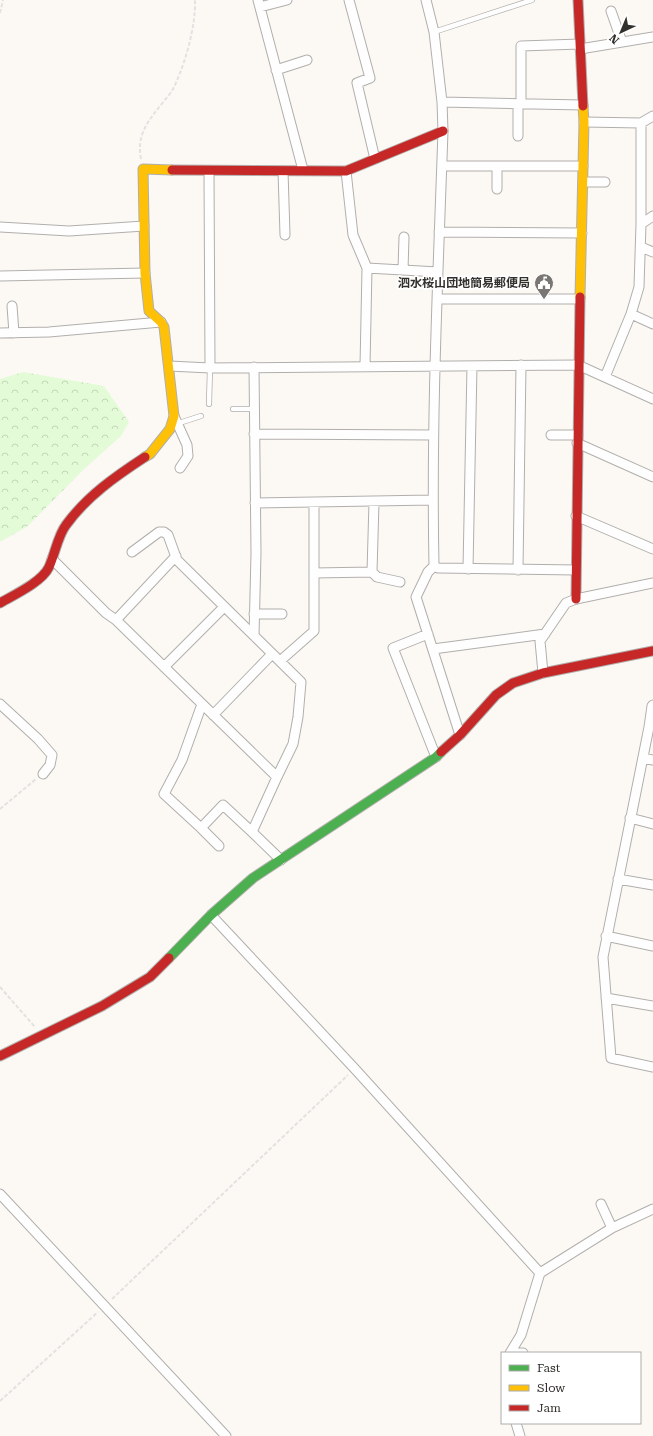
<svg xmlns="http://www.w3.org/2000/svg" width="653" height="1436" font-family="'Roboto Serif','Noto Sans JP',serif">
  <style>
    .forest { fill: url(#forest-crowns) }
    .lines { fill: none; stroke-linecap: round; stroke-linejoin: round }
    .lane-casing { stroke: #b1afac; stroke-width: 6 }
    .street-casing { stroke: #b1afac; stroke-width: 11 }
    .fast-casing { stroke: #b1afac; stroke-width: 11 }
    .slow-casing { stroke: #b1afac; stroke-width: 11 }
    .jam-casing { stroke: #b1afac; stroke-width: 11 }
    .path { stroke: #e3e2e1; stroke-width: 2; stroke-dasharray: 4 2; stroke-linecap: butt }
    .lane { stroke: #fffefe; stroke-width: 4.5 }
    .street { stroke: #fffefe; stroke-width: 9 }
    .fast { stroke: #4caf50; stroke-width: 9 }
    .slow { stroke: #ffc107; stroke-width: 9 }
    .jam { stroke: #c62828; stroke-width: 9 }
    .labels { text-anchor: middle; stroke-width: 3.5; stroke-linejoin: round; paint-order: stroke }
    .poi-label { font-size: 12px; font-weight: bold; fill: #32302d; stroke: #fff; text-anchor: end }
  </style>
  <defs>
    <pattern id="forest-crowns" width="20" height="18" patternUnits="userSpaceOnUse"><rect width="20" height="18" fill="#e3fbd6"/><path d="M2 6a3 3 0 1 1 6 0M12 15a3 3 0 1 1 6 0" fill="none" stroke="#c3d7b8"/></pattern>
  </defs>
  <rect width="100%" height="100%" fill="#fcf9f5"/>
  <path class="forest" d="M23 372 104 386 129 422 121 436 83 470 28 526 0 542V379Z"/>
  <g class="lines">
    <g class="lane-casing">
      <path id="lane" d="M434 32 532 0
        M209 404 210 368
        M233 409H254
        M176 424 201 416"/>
    </g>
    <g class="street-casing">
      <path id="street" d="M258 0 303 170
        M349 0 370 78 357 83 375 159
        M426 0 434 32 442 102 443 131C438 276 431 421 434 566L428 572 416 597 460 735
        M260 7 287 0
        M611 11 622 42
        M580 49 653 37
        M276 70 307 60
        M442 102 583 105
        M518 104V136
        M521 104V46L580 44
        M584 122 641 123 653 116
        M442 166H583
        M209 171 210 368
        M283 171 285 235
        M346 171 353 235 367 268 365 366
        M583 182H605
        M497 189V166
        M641 224 653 216
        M0 227 69 231 144 226
        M439 232 582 233
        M641 247 653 252
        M367 268 438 272
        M403 270 404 237
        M0 276 145 273
        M437 299H580
        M12 306 14 333
        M631 314 653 324
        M0 333 49 332 161 322
        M169 366 210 368 578 365 653 399
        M605 377 631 314 639 287 641 224V123
        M174 416 187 445 188 456 180 468
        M254 434 433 435
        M551 435H578
        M577 443 653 477
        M255 503 432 500
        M576 516 653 549
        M132 552 159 532H164L168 535 177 560 301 682 298 717 293 744 277 777 252 832 281 860
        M52 559 106 613 116 620 277 777
        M434 566 438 568 576 570
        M468 569 472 366
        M518 570 521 365
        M372 572 377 577 400 582
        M314 573 372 572 374 502
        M254 614H282
        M116 620 176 556
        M428 634 393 648 436 757
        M254 636 256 553 254 367
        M433 649 545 634
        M280 661 314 631V502
        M164 667 224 607
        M543 673 540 641 566 603 576 599 653 583
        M0 704 38 739 52 755 50 765 43 774
        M202 704 182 760 164 794 201 828 223 805 252 832
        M653 705 652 706 649 727 603 957 611 1058 653 1067
        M213 715 272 654
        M643 758 653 760
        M630 818 653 824
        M201 828 219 846
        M618 879 653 885
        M211 915 355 1069 540 1273
        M606 936 653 946
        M606 998 653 1006
        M0 1194 226 1436
        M601 1204 612 1228
        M511 1352 523 1353
        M510 1353 521 1335 540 1273 612 1228 653 1209
        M516 1423 520 1436"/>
    </g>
    <g class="fast-casing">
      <path id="fast" d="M169 958 211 915 253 878 436 757 441 752"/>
    </g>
    <g class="slow-casing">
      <path id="slow" d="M580 297 584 122 583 106
        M145 457 150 454 170 429 174 416 164 327 161 322 149 311 145 273 143 169 172 170"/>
    </g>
    <g class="jam-casing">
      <path id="jam" d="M578 0 583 106
        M172 170 346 171 443 131
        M576 599 580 297
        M0 603C14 595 42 582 49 567 55 554 58 535 66 525 87 496 116 476 145 457
        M441 752 460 735 496 695 513 683 543 673 653 651
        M0 1056 102 1006 150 977 169 958"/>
    </g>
    <path class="path" d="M0 13 3 0
      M141 159C136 134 149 120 164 101 167 97 171 93 173 89 185 65 196 26 195 0
      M0 809 36 779
      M0 987 35 1027
      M112 1299 348 1075
      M0 1401 98 1312"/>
    <use href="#lane" class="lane"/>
    <use href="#street" class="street"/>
    <use href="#fast" class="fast"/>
    <use href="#slow" class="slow"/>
    <use href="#jam" class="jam"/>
  </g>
  <defs>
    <g id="civic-pin" transform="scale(1)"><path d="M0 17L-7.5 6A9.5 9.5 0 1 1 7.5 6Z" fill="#797673" stroke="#fff"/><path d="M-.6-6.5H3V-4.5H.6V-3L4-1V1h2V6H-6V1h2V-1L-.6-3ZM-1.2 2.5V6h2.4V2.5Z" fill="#fff"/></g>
  </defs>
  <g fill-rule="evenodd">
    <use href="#civic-pin" x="544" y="283"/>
  </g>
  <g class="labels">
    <g class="poi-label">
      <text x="530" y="287">泗水桜山団地簡易郵便局</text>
    </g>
  </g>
  <rect x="501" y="1352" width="140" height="72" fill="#ffffff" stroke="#adacab"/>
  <rect x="509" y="1365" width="20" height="6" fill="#4caf50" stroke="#adacab"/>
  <text x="537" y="1372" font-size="12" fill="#32302d">Fast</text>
  <rect x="509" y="1385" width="20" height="6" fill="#ffc107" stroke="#adacab"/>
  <text x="537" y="1392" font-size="12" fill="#32302d">Slow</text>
  <rect x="509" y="1405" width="20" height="6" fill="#c62828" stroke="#adacab"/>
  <text x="537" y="1412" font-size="12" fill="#32302d">Jam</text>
  <g transform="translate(621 32) rotate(224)" stroke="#ffffff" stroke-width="3" paint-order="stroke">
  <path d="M0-3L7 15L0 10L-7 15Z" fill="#32302d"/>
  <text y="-6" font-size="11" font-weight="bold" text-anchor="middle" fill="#32302d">N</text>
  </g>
</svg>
